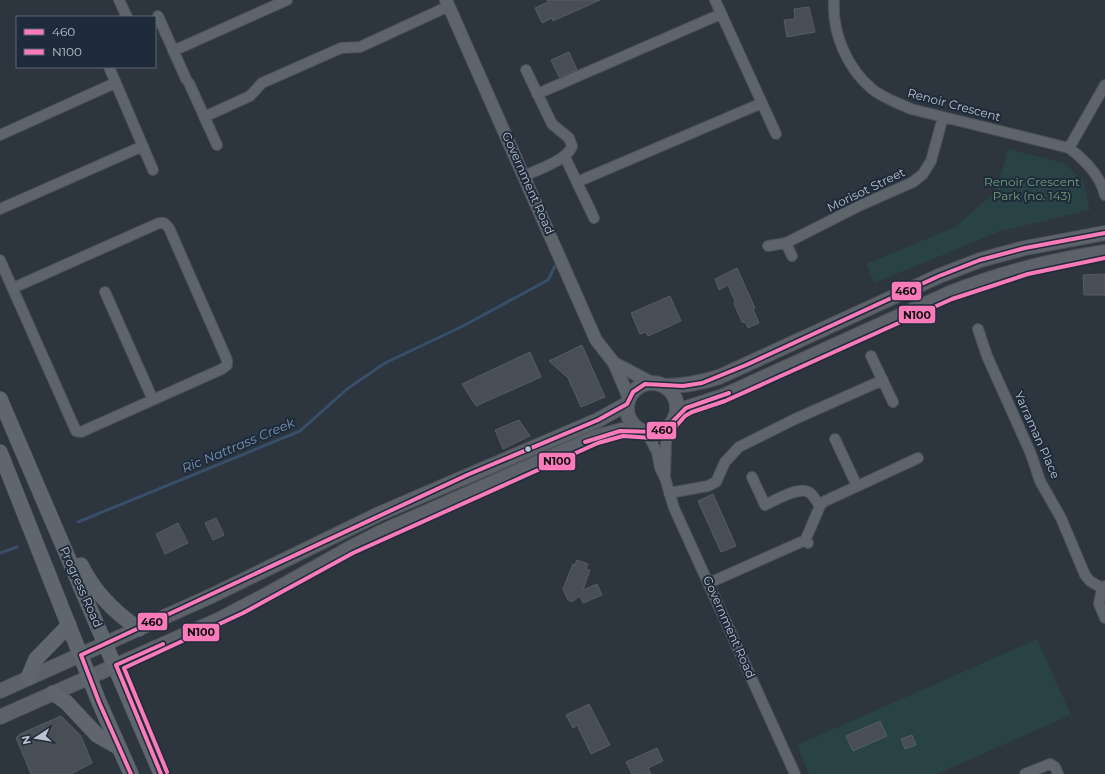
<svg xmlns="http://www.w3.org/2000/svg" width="1105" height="774" font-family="Montserrat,sans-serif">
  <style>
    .green { fill: #294245 }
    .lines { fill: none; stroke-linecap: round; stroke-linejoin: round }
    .stream { stroke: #384e69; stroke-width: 3 }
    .building { fill: #484e56; stroke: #565c65 }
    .minor-casing { stroke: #4c5158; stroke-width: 12 }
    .tertiary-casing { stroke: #4c5158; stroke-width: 14 }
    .secondary-casing { stroke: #4c5158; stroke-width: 16 }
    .primary-casing { stroke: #4b525a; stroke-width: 16 }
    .minor { stroke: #5e646c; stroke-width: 10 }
    .tertiary { stroke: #5e646c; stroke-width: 12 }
    .secondary { stroke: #5d626a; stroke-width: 14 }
    .primary { stroke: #60666d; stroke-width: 15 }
    .bus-1-casing { stroke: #1f2b3a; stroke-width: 7 }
    .bus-2-casing { stroke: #1f2b3a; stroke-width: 7 }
    .bus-1 { stroke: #fa7aba; stroke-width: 4 }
    .bus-2 { stroke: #fa7aba; stroke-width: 4 }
    .bus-dot { fill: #b9c2ce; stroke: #1f2b3a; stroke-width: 1.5 }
    .labels { text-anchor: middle; stroke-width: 4; stroke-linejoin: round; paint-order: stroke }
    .street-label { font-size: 12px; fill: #b9c2ce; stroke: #1f2b3a }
    .park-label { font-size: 12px; fill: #6ea078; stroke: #1f2b3a }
    .water-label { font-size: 13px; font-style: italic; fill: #7793b2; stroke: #1f2b3a }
    .line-badge { stroke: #1f2b3a; stroke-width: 1.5 }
    .pale-badge-label { font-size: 11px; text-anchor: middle; font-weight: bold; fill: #111 }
  </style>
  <rect width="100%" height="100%" fill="#2d353e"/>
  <path class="green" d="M1008 149 1064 163 1083 180 1090 210 1001 231 874 283 866 264 955 227 996 191Z
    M1037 639 1071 715 937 774H809L797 745Z"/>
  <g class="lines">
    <path class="stream" d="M78 522 300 431 347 389 385 363 463 326 548 280 555 266
      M0 553 17 547"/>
  </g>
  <path class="building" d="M547 0H600L553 21 552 18 542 23 535 8 548 2Z
    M809 7 815 32 787 37 784 20 795 19 794 9Z
    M569 52 577 70 559 77 551 60Z
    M737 268 755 308 753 309 759 323 748 328 746 323 742 322 734 304 735 301 728 285 719 290 715 279Z
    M1105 274V295H1084L1083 275Z
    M670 296 681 321 648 336 646 332 640 334 631 313Z
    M582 345 605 397 581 407 568 378 549 361Z
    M530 352 541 377 476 406 462 384Z
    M519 420 530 436 503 449 495 430Z
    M713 494 736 546 721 552 698 501Z
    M216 518 224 535 213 540 205 523Z
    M178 523 188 543 165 554 156 534Z
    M577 560 588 564 586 569 590 570 583 590 597 584 602 595 583 603 580 596 572 602 568 600 563 589 573 564 575 565Z
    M589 704 610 745 591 754 577 725 573 728 566 715Z
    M61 716 81 736 92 763 71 774H31L16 738 20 734Z
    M880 721 887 736 853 751 846 736Z
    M912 735 916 745 905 749 901 739Z
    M657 748 663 761 648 768 651 774H632L626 762Z"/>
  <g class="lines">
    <g class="minor-casing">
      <path id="minor" d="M119 0 127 17
        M715 0 776 134
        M834 0C832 33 847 68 872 89 883 98 898 103 911 109L1069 148C1085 160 1100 175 1105 195
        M158 16 186 79
        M173 51 287 0
        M109 67 153 170
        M189 83 217 145
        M537 94 721 14
        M204 117 250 96 262 83 341 48 360 47 449 6
        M0 135 115 83
        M1069 148 1105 85
        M565 157 594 218
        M525 176C538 169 568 160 572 146L569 138 552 124 526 70
        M577 182 762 103
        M0 209 143 146
        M786 243 859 206 913 182 923 174 931 161 943 117
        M768 246 786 243 792 256
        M0 260 76 431 81 432 222 369 227 365V360L169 228 164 223H159L13 288
        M105 292 153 400
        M978 329 987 356 1031 454 1040 481 1061 518 1085 575 1090 581 1102 588
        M871 356 893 402
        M647 433 657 452 660 468 665 478 674 508 795 774
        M835 439 857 486
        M665 476 666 442 671 423
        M752 477 765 505C776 500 800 485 810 493 814 496 817 502 820 506
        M669 493 708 486 716 482 725 462 739 447 795 419 883 380
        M805 541 820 506 823 502 918 458
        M709 583 801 542 805 541 808 543
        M1105 586 1102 588 1099 604 1105 618
        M1025 774 1050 764 1055 767 1058 774"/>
    </g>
    <g class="tertiary-casing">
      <path id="tertiary" d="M446 0 596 340 614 363 629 398
        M614 363 652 383"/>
    </g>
    <g class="secondary-casing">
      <path id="secondary" d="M627 408a25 25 0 1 1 50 0a25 25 0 1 1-50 0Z
        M664 386C684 386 700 383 719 377L939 276 980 260 1025 248 1105 233
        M675 417 686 408 723 396 950 293C1001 273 1051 260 1105 252
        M0 691 211 596 379 514 598 420 627 404
        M0 717 218 620 264 596 350 548 379 533 596 437 622 430H640"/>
    </g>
    <g class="primary-casing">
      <path id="primary" d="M0 399 161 774
        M0 452 99 702 131 774
        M81 565C94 592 114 612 139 629
        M28 678 36 659 69 625
        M53 693 66 702 97 735 118 747"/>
    </g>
    <use href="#minor" class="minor"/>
    <use href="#tertiary" class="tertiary"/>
    <use href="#secondary" class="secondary"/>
    <use href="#primary" class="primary"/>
    <g class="bus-1-casing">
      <path id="bus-1" d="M585 442 620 431 659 432 666 428 686 408 729 393
        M131 774 99 702 81 655 467 475 598 420 627 404 633 392 645 384 683 386 702 383 746 365 939 276 980 260 1025 248 1105 233
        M161 774 116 665 163 644"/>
    </g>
    <g class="bus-2-casing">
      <path id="bus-2" d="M167 772 124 668 243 613 353 553 598 443 623 436 652 438 662 437 671 432 685 416 692 412 725 401 952 299 1028 274 1105 258"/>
    </g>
    <use href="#bus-1" class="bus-1"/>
    <use href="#bus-2" class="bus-2"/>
  </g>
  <circle class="bus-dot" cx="528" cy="449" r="3.5"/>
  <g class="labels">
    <g class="street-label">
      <text transform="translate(954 105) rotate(15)" y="4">Renoir Crescent</text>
      <text transform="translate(528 183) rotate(66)" y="4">Government Road</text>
      <text transform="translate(866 190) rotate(-26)" y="4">Morisot Street</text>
      <text transform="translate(1037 435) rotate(66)" y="4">Yarraman Place</text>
      <text transform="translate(81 587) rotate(66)" y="4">Progress Road</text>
      <text transform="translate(729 627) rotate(66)" y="4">Government Road</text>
    </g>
    <g class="park-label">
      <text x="1032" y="186">Renoir Crescent<tspan x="1032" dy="14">Park (no. 143)</tspan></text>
    </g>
    <g class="water-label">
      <text transform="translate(238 445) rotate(-23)" y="5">Ric Nattrass Creek</text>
    </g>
  </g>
  <g class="line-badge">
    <rect x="891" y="281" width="31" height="20" rx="4" fill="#fa7aba"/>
    <rect x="898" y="305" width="38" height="19" rx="4" fill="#fa7aba"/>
    <rect x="646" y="421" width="31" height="19" rx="4" fill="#fa7aba"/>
    <rect x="538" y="452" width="38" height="19" rx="4" fill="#fa7aba"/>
    <rect x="137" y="612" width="31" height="19" rx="4" fill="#fa7aba"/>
    <rect x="182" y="623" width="38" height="19" rx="4" fill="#fa7aba"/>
  </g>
  <g class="pale-badge-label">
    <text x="906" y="295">460</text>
    <text x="917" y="319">N100</text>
    <text x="662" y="434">460</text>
    <text x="557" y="465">N100</text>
    <text x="152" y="626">460</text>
    <text x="201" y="636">N100</text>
  </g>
  <rect x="16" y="16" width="140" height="52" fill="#1f2b3a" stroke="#5d6775"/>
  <rect x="24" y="29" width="20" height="6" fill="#fa7aba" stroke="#5d6775"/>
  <text x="52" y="36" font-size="12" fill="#b9c2ce">460</text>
  <rect x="24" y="49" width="20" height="6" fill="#fa7aba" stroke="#5d6775"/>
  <text x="52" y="56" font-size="12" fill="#b9c2ce">N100</text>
  <g transform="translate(36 738) rotate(258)" stroke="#1f2b3a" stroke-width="3" paint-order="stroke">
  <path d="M0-3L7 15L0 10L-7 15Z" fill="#b9c2ce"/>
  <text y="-6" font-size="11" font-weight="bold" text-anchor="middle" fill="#b9c2ce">N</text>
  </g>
</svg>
